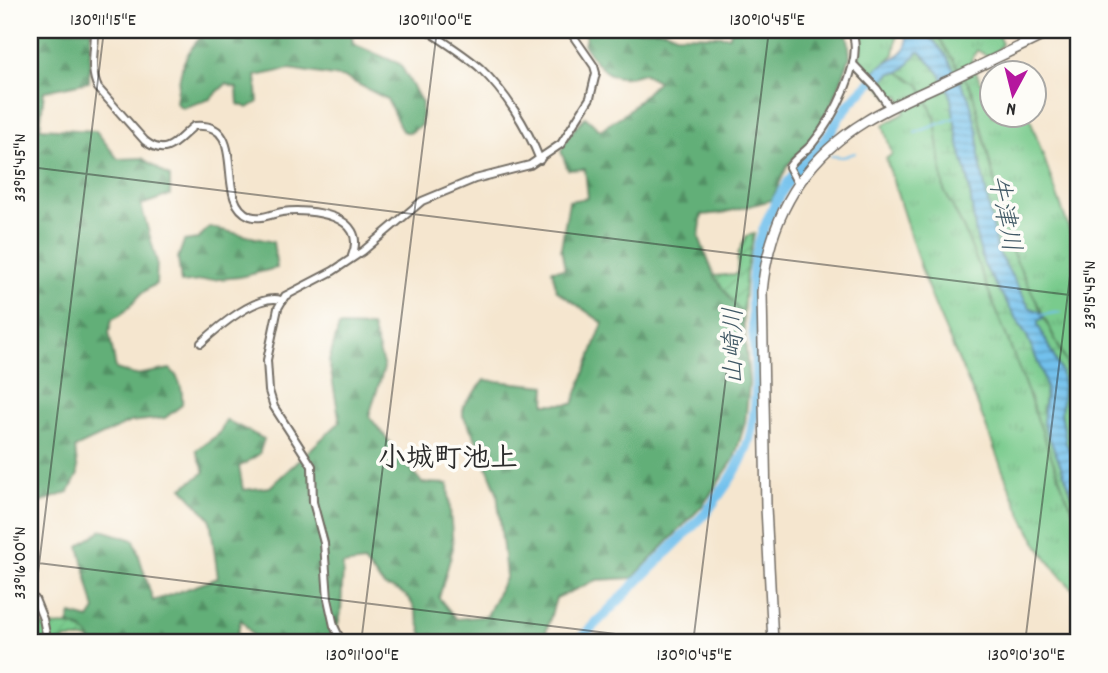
<svg xmlns="http://www.w3.org/2000/svg" width="1108" height="673" font-family="Dekko,'Klee One',sans-serif">
  <style>
    .grass { fill: url(#grass-tufts); stroke: #527b5c; stroke-width: 2 }
    .forest { fill: url(#forest-firs); stroke: #466d52; stroke-width: 2 }
    .wetland { fill: url(#wetland-marsh); stroke: #527b5c; stroke-width: 2 }
    .garden { fill: url(#garden-furrows); stroke: #527b5c; stroke-width: 2 }
    .water { fill: url(#water-rules); stroke: #4e768c; stroke-width: 2 }
    .lines { fill: none; stroke-linecap: round; stroke-linejoin: round }
    .stream { stroke: #72c1ed; stroke-width: 2 }
    .river { stroke: #72c1ed; stroke-width: 10 }
    .street-casing { stroke: #726c64; stroke-width: 10 }
    .secondary-casing { stroke: #726c64; stroke-width: 12 }
    .street { stroke: #fff; stroke-width: 6 }
    .secondary { stroke: #fff; stroke-width: 9 }
    .ticks { fill: none; stroke: #2b2b2b; stroke-width: 2; stroke-opacity: 0.45 }
    .labels { text-anchor: middle; stroke-width: 7; stroke-linejoin: round; paint-order: stroke }
    .water-label { font-size: 26px; font-style: italic; fill: #405865; stroke: #fdfcf7 }
    .quarter-label { font-size: 28px; font-weight: bold; fill: #2b2b2b; stroke: #fdfcf7 }
    .neatline { fill: none; stroke: #2b2b2b; stroke-width: 2.5 }
    .ticks-label { font-size: 18px; text-anchor: middle; fill: #2b2b2b }
  </style>
  <defs>
    <pattern id="grass-tufts" width="24" height="20" patternUnits="userSpaceOnUse" patternTransform="scale(1.75)"><rect width="24" height="20" fill="#79cb8d"/><path d="M3 7l-1-3M5 7V3M7 7l1-3M15 17l-1-3M17 17v-4M19 17l1-3" fill="none" stroke="#69ae7a"/></pattern>
    <pattern id="forest-firs" width="22" height="20" patternUnits="userSpaceOnUse" patternTransform="scale(1.75)"><rect width="22" height="20" fill="#62af78"/><path d="M5 1l3.5 6h-7zM16 11l3.5 6h-7z" fill="#518f63"/></pattern>
    <pattern id="wetland-marsh" width="20" height="14" patternUnits="userSpaceOnUse" patternTransform="scale(1.75)"><rect width="20" height="14" fill="#79cb8d"/><path d="M1 5h8M5 5V1M11 12h8M15 12V8" fill="none" stroke="#69ae7a"/></pattern>
    <pattern id="garden-furrows" width="10" height="10" patternUnits="userSpaceOnUse" patternTransform="scale(1.75)"><rect width="10" height="10" fill="#79cb8d"/><path d="M-1 1l2-2M0 10L10 0M9 11l2-2" fill="none" stroke="#69ae7a"/></pattern>
    <pattern id="water-rules" width="6" height="5" patternUnits="userSpaceOnUse" patternTransform="scale(1.75)"><rect width="6" height="5" fill="#72c1ed"/><path d="M0 2.5h6" fill="none" stroke="#5e9dc0"/></pattern>
  </defs>
  <rect width="100%" height="100%" fill="#fdfcf7"/>
  <filter id="ink" filterUnits="userSpaceOnUse"><feTurbulence type="fractalNoise" baseFrequency=".0143" numOctaves="2"/><feDisplacementMap in="SourceGraphic" scale="14" xChannelSelector="R" yChannelSelector="G"/><feConvolveMatrix kernelMatrix="1 2 1 2 8 2 1 2 1" color-interpolation-filters="sRGB"/></filter>
  <filter id="wash" filterUnits="userSpaceOnUse"><feTurbulence type="fractalNoise" baseFrequency=".00686" numOctaves="4" result="noise"/><feDisplacementMap in="SourceGraphic" scale="28" xChannelSelector="R" yChannelSelector="G"/><feGaussianBlur stdDeviation="1.57" result="paint"/><feColorMatrix in="noise" values="0 0 0 0 0 0 0 0 0 0 0 0 0 0 0 0 0 1.4 0 .05"/><feComposite in="paint" operator="in"/></filter>
  <g filter="url(#wash)">
    <rect width="100%" height="100%" fill="#f5e6cf"/>
    <path class="grass" d="M855 30H893L897 35 894 54 870 77 857 64 862 47Z
      M934 30H996L1002 44 997 51 987 56 977 50 971 60 981 83 992 77V116H1029L1078 254V454L1070 434 1066 361 1012 252 972 90Z
      M899 72 920 85 935 118 944 190 964 229 1012 350 1065 493 1078 520V594C1024 545 1005 474 979 408 964 370 946 334 931 296 914 251 901 204 886 159L892 154 883 125 905 113 899 95 891 99 877 84 892 73Z"/>
    <path class="forest" d="M30 30H91L89 82 44 91 40 128 96 131 118 159 142 158 170 177V195L141 205 157 262 156 284C133 295 134 310 112 319L109 332 116 369 135 375 170 369C181 378 183 391 182 405L165 418 130 422 75 448 78 474 69 492 38 503 30 518Z
      M208 30H351L353 44 400 64 422 103 421 125 410 133 402 131 387 99 346 78 290 69 256 76 258 102 248 108 238 104 237 88 226 84 210 99 182 108 176 103C180 70 182 53 208 30Z
      M587 30H665L676 35 729 36 732 30H844L848 37 850 57 834 100 814 136 787 166 772 200 723 213 702 215 699 237 714 275 743 316 749 383 745 423 734 459 703 505 633 578 597 580 556 598 543 643H426C415 618 418 591 385 587L364 562 343 565 341 613 333 643H258L241 619 235 643H91L82 629 68 624 71 614 89 619 95 610 79 546 102 530 134 540 153 601 218 578 210 518 182 488 205 472 196 450 219 434 226 420 264 439 259 454 239 467 243 490 270 487 340 422 329 361 339 326 372 327 384 368 369 416 422 483 448 484 453 548 439 598 456 619 487 616 506 576 497 492 474 435 463 416V406L485 380 546 386 545 404H573L603 323 557 291 552 270 565 269 561 248 569 201 588 198 585 169 568 170 561 151 569 135 585 117 600 130 627 112 658 81 643 73C610 85 603 71 584 46Z
      M209 227 273 242 277 268 240 277 181 283 178 258 184 241 198 239Z"/>
    <path class="wetland" d="M924 30H934L972 90 1012 252 1066 362 1070 434 1078 454V471L1066 443 1061 413 1063 386 1061 371 1038 325V321L1042 318 1040 312 1029 307 997 250 979 157 978 133 946 55Z
      M917 51 921 52 940 74 950 93 959 145 968 178 976 235 984 265 1027 336 1042 372 1046 388 1043 411 1072 496 1078 507V520L1065 493 1012 350 964 229 944 190 935 118 920 85 899 72 906 67Z"/>
    <path class="garden" d="M754 234 746 273 743 316 714 276 737 274 738 254 746 236Z
      M37 620 43 627C64 625 76 621 91 639H64L63 643H30V622Z"/>
    <path class="water" d="M904 30H924L946 55 969 98 978 133 979 157 997 250 1029 307 1040 312 1043 318 1038 321V325L1061 371 1063 386 1061 413 1066 443 1078 471V507L1043 423 1046 388 1042 372 1027 336 984 265 976 235 968 178 959 145 950 93 940 74 921 52H918L906 67 899 72 891 73 877 84 870 77C874 73 879 67 883 64 897 56 914 51 904 30Z"/>
    <g class="lines">
      <path class="stream" d="M915 133 957 117
        M831 156 843 157 855 153
        M1041 315 1061 312"/>
      <path class="river" d="M576 643 706 513C722 491 741 467 749 440 766 383 746 324 754 266 759 232 776 197 797 170 806 157 819 147 829 134 833 129 836 122 840 116 852 99 868 84 884 71"/>
    </g>
  </g>
  <g filter="url(#ink)">
    <g class="lines">
      <g class="street-casing">
        <path id="street" d="M95 30C95 51 89 69 98 88L145 141C168 159 177 139 194 126 251 120 212 201 250 216 261 220 271 214 282 212 310 208 369 215 352 256
          M427 30C444 42 464 54 480 68 506 93 527 127 540 160
          M853 64 877 89 890 108
          M798 184 789 167C795 158 805 152 812 144 832 120 866 60 851 30
          M201 343C218 327 258 293 281 300
          M30 601 35 599 43 619 48 643
          M586 642 588 643
          M342 643 334 626 328 599 324 543 313 502 312 466 274 407 269 391 267 360 278 308 285 296 333 271 363 251 422 201 475 179 530 165 561 144 590 98 596 73 594 66 569 30"/>
      </g>
      <g class="secondary-casing">
        <path id="secondary" d="M773 643 766 507 762 292C769 218 802 160 866 121 890 106 918 95 943 83 980 66 1017 48 1054 30"/>
      </g>
      <use href="#street" class="street"/>
      <use href="#secondary" class="secondary"/>
    </g>
  </g>
  <path class="ticks" d="M30 167 1078 296M30 562 689 643M30 639 104 30M361 643 437 30M693 643 769 30M1025 643 1078 211"/>
  <g class="labels">
    <g class="water-label">
      <text transform="translate(1006 213) rotate(79)" y="9">牛津川</text>
      <text transform="translate(732 346) rotate(-90)" y="9">山崎川</text>
    </g>
    <g class="quarter-label">
      <text x="448" y="466">小城町池上</text>
    </g>
  </g>
  <rect width="1108" height="673" fill="none" stroke="#fdfcf7" stroke-width="77"/>
  <g transform="translate(1013 94) rotate(187)"><circle r="33" fill="#fdfcf7" stroke="#a9a8a5" stroke-width="2"/>
  <path d="M0-5L12 26L0 18L-12 26Z" fill="#b5179e"/>
  <text y="-10" font-size="19" font-weight="bold" text-anchor="middle" fill="#2b2b2b">N</text>
  </g>
  <rect x="38" y="38" width="1032" height="596" class="neatline"/>
  <g class="ticks-label">
    <text x="103" y="25">130°11'15"E</text>
    <text x="435" y="25">130°11'00"E</text>
    <text x="767" y="25">130°10'45"E</text>
    <text transform="translate(19 168) rotate(-90)" y="6">33°15'45"N</text>
    <text transform="translate(1089 295) rotate(-90)" y="6">33°15'45"N</text>
    <text transform="translate(19 563) rotate(-90)" y="6">33°16'00"N</text>
    <text x="362" y="660">130°11'00"E</text>
    <text x="694" y="660">130°10'45"E</text>
    <text x="1026" y="660">130°10'30"E</text>
  </g>
</svg>
